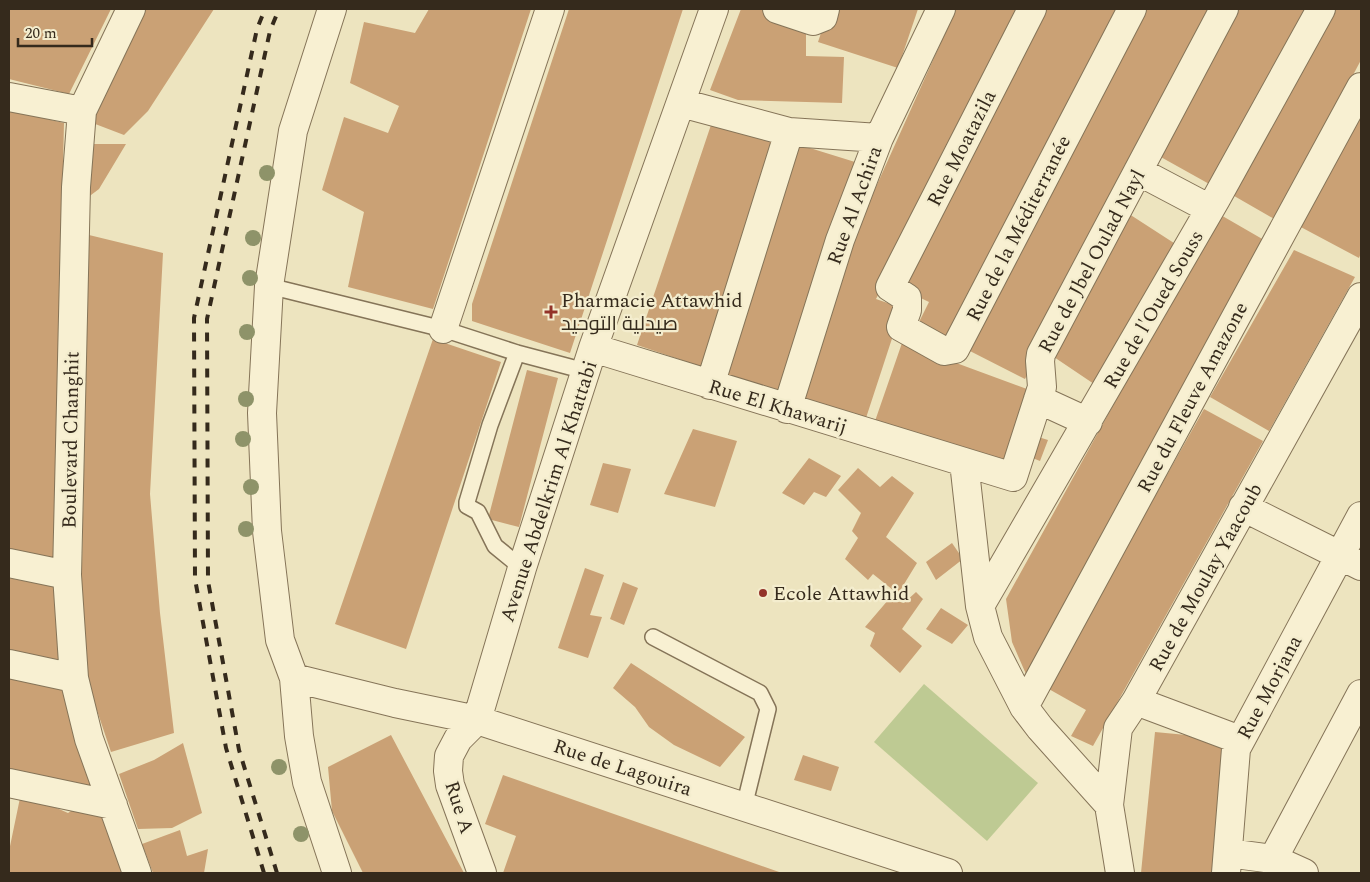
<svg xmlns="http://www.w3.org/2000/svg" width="1370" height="882" font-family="Spectral,Cairo,serif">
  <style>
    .green { fill: #beca93 }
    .building { fill: #caa175 }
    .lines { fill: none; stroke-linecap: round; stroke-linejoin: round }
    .service-casing { stroke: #857458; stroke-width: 18 }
    .minor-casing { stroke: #857458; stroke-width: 30 }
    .service { stroke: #f8f0d2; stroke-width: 15 }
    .minor { stroke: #f8f0d2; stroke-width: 28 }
    .rail { stroke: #352a1c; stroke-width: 4; stroke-dasharray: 9 9; stroke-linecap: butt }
    .tree { fill: #8e9369 }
    .poi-dot { fill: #933329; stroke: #f4edce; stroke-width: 2 }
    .labels { text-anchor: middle; stroke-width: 4.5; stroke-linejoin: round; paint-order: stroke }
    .street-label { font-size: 20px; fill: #352a1c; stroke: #f4edce }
    .poi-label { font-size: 20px; fill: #352a1c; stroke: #f4edce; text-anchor: start }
  </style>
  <rect width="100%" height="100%" fill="#ede4bf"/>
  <path class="green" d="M924 684 1038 783 987 841 874 742Z"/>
  <path class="building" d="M9 9H111L69 94 9 79Z
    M144 9H214L148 111 124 135 90 122Z
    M429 9H531L433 309 348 287 364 212 322 190 344 117 388 133 399 106 350 83 364 22 415 33Z
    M569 9H683L570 353 472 321V304Z
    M741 9H768L806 23V56L844 57 842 103 738 100 710 90Z
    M829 9H918L898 68 818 42Z
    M956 9H1024L876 299 902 308 865 421 799 400 853 238Z
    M1039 9H1117L950 344 916 328 929 302 900 288Z
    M1139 9H1213L1025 379 966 349Z
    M1237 9H1308L1211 185 1159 156Z
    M1331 9 1361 10V60L1276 220 1229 193Z
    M9 110 64 123 54 559 9 549Z
    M1361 110V253L1359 258 1297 225Z
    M714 116 779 138 702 367 637 345Z
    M88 144H126L99 189 87 198Z
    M797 144 855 162 781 397 723 379Z
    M1126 212 1177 245 1097 386 1051 355Z
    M1219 214 1264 240 1029 681 1012 642 1006 599Z
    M89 235 163 253 150 494 160 613 174 733 111 752 80 660Z
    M1294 250 1355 277 1269 431 1210 397Z
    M433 339 501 362 406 649 335 624Z
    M902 343 1027 389 1009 463 874 424Z
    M527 370 558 378 519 527 488 519Z
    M1204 409 1263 441 1093 746 1071 736 1086 710 1047 688Z
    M693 429 737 441 715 507 664 494Z
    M1032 435 1048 440 1040 461 1025 455Z
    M809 458 841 476 826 497 814 492 804 505 782 493Z
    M603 463 631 469 618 513 590 505Z
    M858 468 880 487 892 476 914 493 886 537 917 563 898 594 873 574 868 580 845 559 858 538 852 531 861 513 838 490Z
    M952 543 963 559 936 580 926 562Z
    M585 568 604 575 590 615 602 617 588 658 558 648Z
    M9 578 55 587 63 664 9 654Z
    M623 582 638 588 624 625 610 619Z
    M916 592 923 599 902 629 922 646 900 673 870 646 875 633 865 627 889 599 904 603Z
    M941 608 968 625 952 644 926 629Z
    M631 663 745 737 720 767 674 745 649 727 635 707 613 688Z
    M9 674 68 687 94 774 87 790 9 771Z
    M1155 732 1228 739 1215 873H1141Z
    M391 735 464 873H363L332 811 328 767Z
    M183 743 202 813 172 828 138 829 119 774 154 760Z
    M803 755 839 767 831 791 794 780Z
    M503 775 782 873H503L516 836 485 824Z
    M20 798 43 802 68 813 77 807 105 813 126 873H9V851Z
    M180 830 187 856 208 849 204 873H153L142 844Z"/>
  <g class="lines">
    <g class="service-casing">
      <path id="service" d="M269 286 443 329 517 353 585 371
        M517 353 490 425 467 502V506L478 512 495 546 522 568
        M653 637 760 693 768 709 744 807"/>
    </g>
    <g class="minor-casing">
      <path id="minor" d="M131 9 82 111 76 187 67 575 74 678 89 739 137 873
        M332 9 293 131 269 286 262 413 267 531 280 640 294 678 299 736 307 782 337 873
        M777 9 813 21 823 17 825 9
        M1032 9 890 287 907 298V310L901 327 944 351 955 349 1132 9
        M9 97 82 111
        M681 103 789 132 710 385
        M789 132 879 138
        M1138 171 1210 209
        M443 329 550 9
        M593 348 1013 477 1042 387 1040 361 1041 354 1224 9
        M1038 399 1088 422
        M787 409 840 240 879 138 941 9
        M964 462 980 606 988 637 1024 707 1040 728 1109 805
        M1243 507 1361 566
        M9 563 67 575
        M980 606 1216 199 1321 9
        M9 664 74 678
        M294 678 395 703 477 720 948 873
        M1136 701 1240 740
        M1024 707 1361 87
        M9 783 113 805
        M1228 853 1273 859 1304 873
        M1273 859 1361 694
        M482 873 450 785 448 771 449 756 458 739 477 720 522 568 593 348 714 9
        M1120 873 1109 805 1118 728 1136 701 1361 297
        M1226 873 1236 749 1361 516"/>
    </g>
    <use href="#service" class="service"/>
    <use href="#minor" class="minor"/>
    <path class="rail" d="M264 873 226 748 195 579 194 318 257 29 265 9
      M277 873 239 750 208 581 207 319 270 31 279 9"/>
  </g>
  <g class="tree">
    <circle cx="267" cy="173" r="8"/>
    <circle cx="253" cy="238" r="8"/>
    <circle cx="250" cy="278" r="8"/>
    <circle cx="247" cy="332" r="8"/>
    <circle cx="246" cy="399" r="8"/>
    <circle cx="243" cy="439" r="8"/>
    <circle cx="251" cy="487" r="8"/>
    <circle cx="246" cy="529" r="8"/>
    <circle cx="279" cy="767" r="8"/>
    <circle cx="301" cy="834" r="8"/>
  </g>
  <g class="poi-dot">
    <path d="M548.5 304.5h5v5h5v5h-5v5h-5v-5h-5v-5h5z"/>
    <circle cx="763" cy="593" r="5"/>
  </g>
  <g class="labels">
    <g class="street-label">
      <text transform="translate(961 148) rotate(-63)" y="7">Rue Moatazila</text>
      <text transform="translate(854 205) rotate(-70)" y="7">Rue Al Achira</text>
      <text transform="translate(1018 228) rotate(-63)" y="7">Rue de la Méditerranée</text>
      <text transform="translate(1091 261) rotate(-62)" y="7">Rue de Jbel Oulad Nayl</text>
      <text transform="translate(1153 309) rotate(-60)" y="7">Rue de l'Oued Souss</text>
      <text transform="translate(1192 397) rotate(-62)" y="7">Rue du Fleuve Amazone</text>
      <text transform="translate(778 406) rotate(17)" y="7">Rue El Khawarij</text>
      <text transform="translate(70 440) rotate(-89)" y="7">Boulevard Changhit</text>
      <text transform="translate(548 491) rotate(-72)" y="7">Avenue Abdelkrim Al Khattabi</text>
      <text transform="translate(1205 577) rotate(-61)" y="7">Rue de Moulay Yaacoub</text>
      <text transform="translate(1269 687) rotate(-62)" y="7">Rue Morjana</text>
      <text transform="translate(623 767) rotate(18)" y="7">Rue de Lagouira</text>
      <text transform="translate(460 807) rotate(72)" y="7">Rue A</text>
    </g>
    <g class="poi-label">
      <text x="561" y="307">Pharmacie Attawhid<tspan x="561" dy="23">صيدلية التوحيد</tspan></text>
      <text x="773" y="600">Ecole Attawhid</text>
    </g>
  </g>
  <rect width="1370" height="882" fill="none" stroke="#352a1c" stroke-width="20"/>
  <path d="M18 38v8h74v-8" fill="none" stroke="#352a1c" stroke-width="2.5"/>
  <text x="25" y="38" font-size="15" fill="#352a1c" stroke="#f4edce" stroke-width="4" paint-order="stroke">20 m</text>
</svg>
